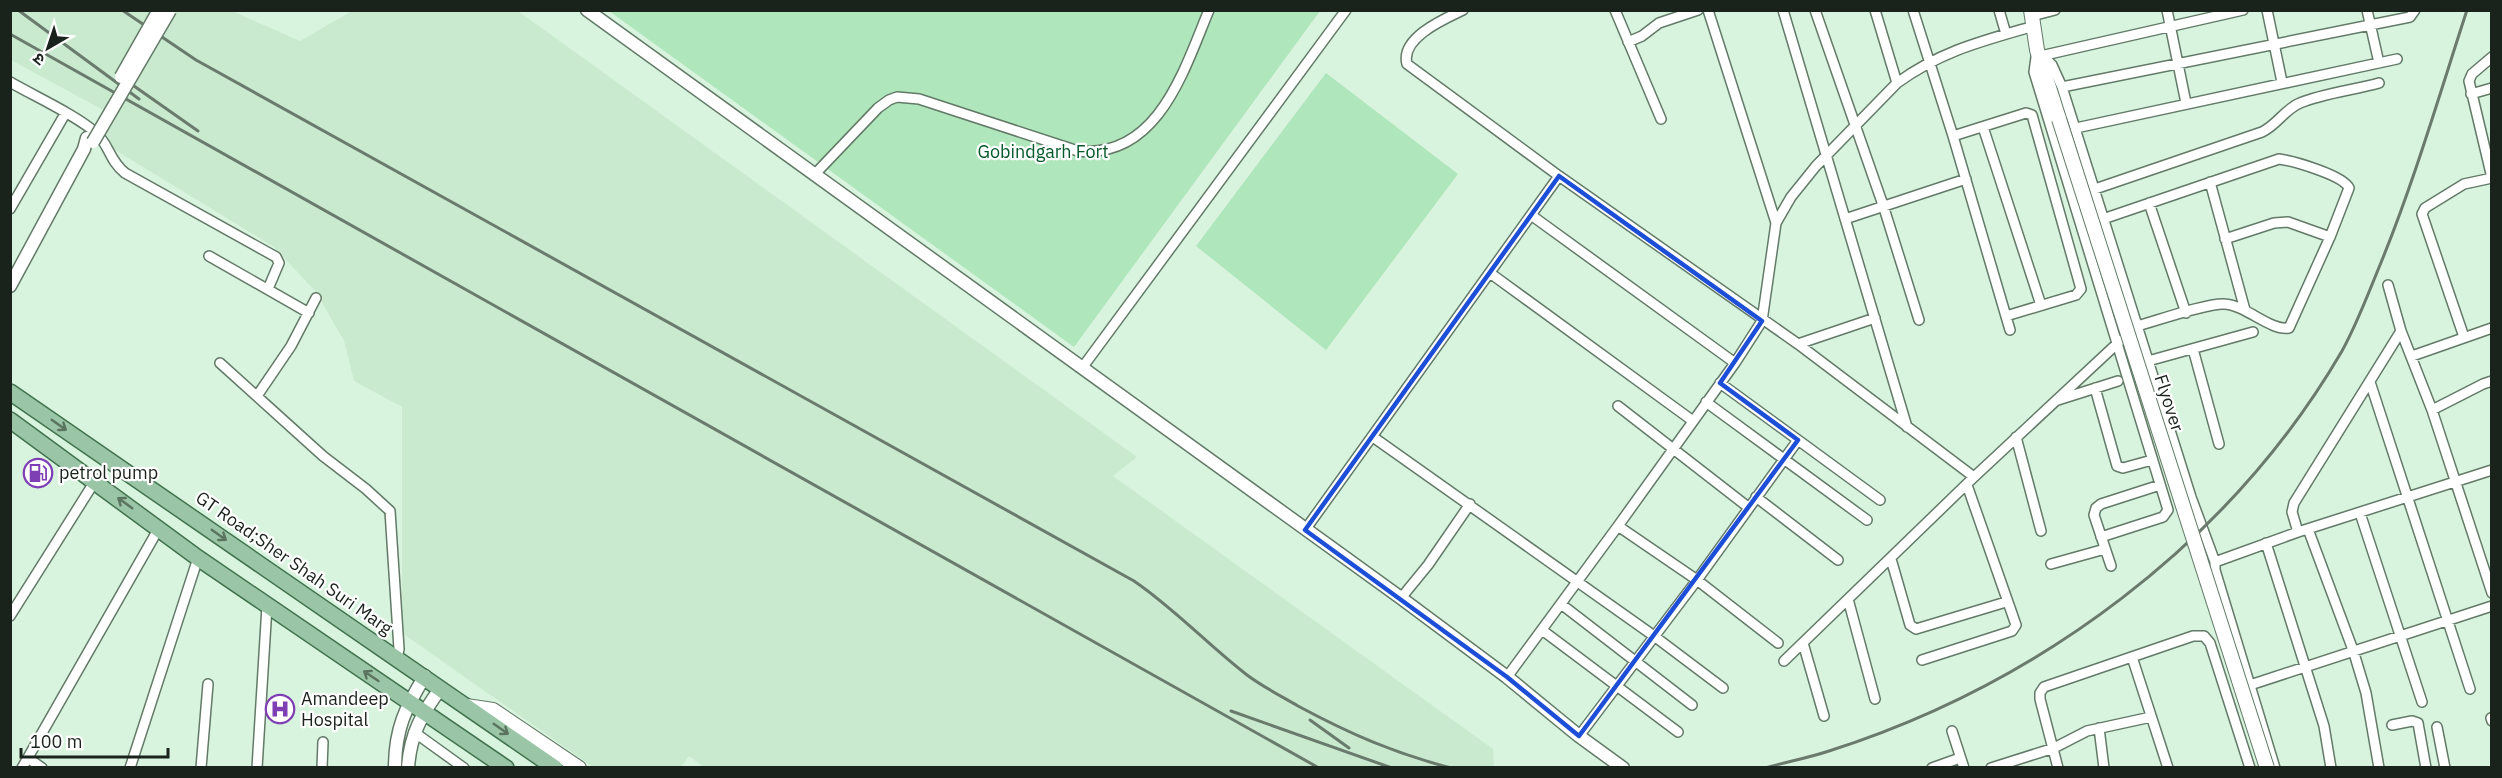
<svg xmlns="http://www.w3.org/2000/svg" width="2502" height="778" font-family="'IBM Plex Sans','Noto Sans Devanagari',sans-serif">
  <style>
    .built { fill: #c9eacf }
    .green { fill: #b0e6bb }
    .lines { fill: none; stroke-linecap: round; stroke-linejoin: round }
    .minor-casing { stroke: #627a67; stroke-width: 12 }
    .tertiary-casing { stroke: #627a67; stroke-width: 15 }
    .secondary-casing { stroke: #627a67; stroke-width: 16 }
    .primary-casing { stroke: #41734e; stroke-width: 18 }
    .minor { stroke: #fff; stroke-width: 9 }
    .tertiary { stroke: #fff; stroke-width: 12 }
    .secondary { stroke: #fff; stroke-width: 14 }
    .primary { stroke: #9ac5a6; stroke-width: 15 }
    .rail { stroke: #6a7b6d; stroke-width: 3 }
    .tertiary-bridge-casing { stroke: #627a67; stroke-width: 15; stroke-linecap: butt }
    .secondary-bridge-casing { stroke: #627a67; stroke-width: 16; stroke-linecap: butt }
    .tertiary-bridge { stroke: #fff; stroke-width: 12 }
    .secondary-bridge { stroke: #fff; stroke-width: 14 }
    .oneway { stroke: #5a7460 }
    .marked { fill: none; stroke: #1d4ed8; stroke-width: 4.5; stroke-linejoin: round }
    .labels { text-anchor: middle; stroke-width: 4.5; stroke-linejoin: round; paint-order: stroke }
    .park-label { font-size: 18px; fill: #015928; stroke: #fff }
    .street-label { font-size: 18px; fill: #19231b; stroke: #fff }
    .poi-label { font-size: 18px; fill: #19231b; stroke: #fff; text-anchor: start }
  </style>
  <rect width="100%" height="100%" fill="#d9f4de"/>
  <path class="built" d="M10 11H232L300 41 352 11H518L1137 457 1113 476 1493 749 1494 767 705 768 689 756 681 767H593L402 633V407L354 381 344 341 316 292 274 247 102 142 116 117 11 60Z"/>
  <path class="green" d="M609 11H1320L1074 347Z
    M1326 73 1458 174 1326 350 1196 246Z"/>
  <g class="lines">
    <g class="minor-casing">
      <path id="minor" d="M1463 10C1444 19 1400 38 1407 64L1559 176 1798 344 1974 477
        M1615 10 1661 119
        M1708 10 1776 223
        M1783 10 1907 427
        M1815 10 1883 205 1919 320
        M1875 10 1897 83
        M1913 10 1953 136 2010 330
        M1999 10 2006 34
        M2167 10 2186 103
        M2267 10 2282 82
        M2367 10 2379 63
        M2032 16 2055 10
        M1628 42 1642 36 1659 23 1698 10
        M2045 55 2243 10
        M2492 57 2472 74 2469 81 2492 178
        M10 82C36 97 74 114 95 132 110 145 108 159 125 173L276 257 279 263 268 289
        M2062 87 2410 17 2415 10
        M2471 94 2492 88
        M1983 127 2041 305
        M2076 128 2397 59
        M1953 136 2026 113 2032 115 2081 289 2076 295 2006 316
        M815 174 878 108 889 100 897 97 919 99 1078 151C1158 159 1184 70 1209 10
        M2210 182 2245 310
        M2095 189 2262 132C2277 125 2285 109 2300 103 2324 93 2354 90 2379 83
        M2149 203 2186 313
        M10 209 65 114
        M1531 215 1735 363
        M1845 219 1966 179
        M2103 219 2279 159C2293 161 2343 175 2349 188L2330 237 2289 328C2270 331 2246 305 2224 304 2207 303 2156 321 2137 326L2133 329
        M2225 239 2274 223 2288 222 2330 237
        M209 256 309 313
        M1490 273 1693 421
        M2388 285 2401 331 2432 410 2492 593
        M2464 337 2422 214 2425 208 2464 184 2492 178
        M1798 344 1875 318
        M2193 349 2219 444
        M2412 356 2492 328
        M2148 361 2253 332
        M220 363 323 456 366 489 390 511 399 649 397 658
        M1082 368 1346 10
        M2370 382 2470 689
        M1720 383 1880 500
        M2095 388 2117 466 2123 468 2152 460
        M257 396 291 346 316 298
        M2058 400 2118 381
        M1706 402 1867 520
        M1618 406 1748 507
        M2432 410 2483 384 2492 381
        M1373 437 1654 636 1723 688
        M2016 437 2041 531
        M1756 497 1838 560
        M2360 513 2422 702
        M1618 526 1697 580 1778 643
        M2308 529 2353 650 2366 693 2379 768
        M1305 530 1559 176
        M2298 532 2292 512 2294 503 2401 331
        M2101 537 2163 517 2168 510 2034 72 2037 50 2052 65 2062 87 2191 497 2215 562
        M2266 543 2324 726 2331 768
        M1891 559 1910 625 1916 629 2006 602
        M2051 564 2105 549
        M2111 566 2094 515 2096 508 2101 504 2160 485
        M1401 598 1428 565 1470 504
        M1848 599 1875 699
        M1561 604 1692 705
        M10 616 95 481
        M1542 630 1678 732
        M1803 643 1824 716
        M2132 657 2168 768
        M1922 660 2012 631 2016 625 1967 485
        M1784 661 1974 477 2121 340
        M1507 677 1618 526 1735 363 1762 321 1776 223 1791 197 1816 166 1897 83C1941 51 1982 41 2034 26
        M2250 685 2492 606
        M2491 718 2492 721
        M2392 725 2412 721 2418 723 2426 768
        M2437 727 2445 768
        M2099 728 2104 768
        M1952 731 1964 768
        M414 732 464 768
        M1579 736 1697 580 1798 440
        M28 758 42 768
        M22 768 159 528
        M130 768 198 558
        M201 768 208 684
        M257 768 267 606
        M322 768 323 742
        M1932 768 1960 758
        M1991 768 2054 748 2087 731 2151 717
        M2058 768 2040 699V693L2044 687 2193 636H2204L2210 643 2250 768
        M2275 768 2215 570V562L2298 532 2492 470"/>
    </g>
    <g class="tertiary-casing">
      <path id="tertiary" d="M587 10 1401 598 1507 677 1579 736 1623 768
        M10 286 84 149 87 138
        M395 768C395 730 405 708 425 676
        M408 768C410 735 422 713 441 688"/>
    </g>
    <g class="secondary-casing">
      <path id="secondary" d="M2031 10 2037 50 2059 119
        M466 706 493 710 579 768"/>
    </g>
    <g class="primary-casing">
      <path id="primary" d="M10 392 555 768
        M10 420 198 558 506 768"/>
    </g>
    <use href="#minor" class="minor"/>
    <use href="#tertiary" class="tertiary"/>
    <use href="#secondary" class="secondary"/>
    <use href="#primary" class="primary"/>
    <path class="rail" d="M18 10 139 99
      M122 10 196 60 1134 581C1175 609 1208 645 1247 675 1263 687 1281 696 1298 706 1350 734 1394 753 1451 768
      M10 34 1319 768
      M134 86 198 131
      M1231 711 1392 768
      M1310 720 1349 748
      M1765 768C1786 762 1808 758 1829 751 2039 684 2230 543 2342 351 2357 324 2368 294 2380 265 2414 182 2439 96 2467 10"/>
    <g class="tertiary-bridge-casing">
      <path id="tertiary-bridge" d="M121 77 159 10
        M93 142 170 10"/>
    </g>
    <g class="secondary-bridge-casing">
      <path id="secondary-bridge" d="M2059 119 2267 768"/>
    </g>
    <use href="#tertiary-bridge" class="tertiary-bridge"/>
    <use href="#secondary-bridge" class="secondary-bridge"/>
  </g>
  <defs><path id="oneway-shaft" d="M-6 0H5M1.5-3L5.5 0L1.5 3" fill="none" stroke-width="1.6" stroke-linecap="round" stroke-linejoin="round" transform="scale(1.5)"/></defs>
  <g class="oneway">
    <use href="#oneway-shaft" transform="translate(59 425) rotate(35)"/>
    <use href="#oneway-shaft" transform="translate(125 503) rotate(-144)"/>
    <use href="#oneway-shaft" transform="translate(219 535) rotate(35)"/>
    <use href="#oneway-shaft" transform="translate(371 676) rotate(-146)"/>
    <use href="#oneway-shaft" transform="translate(501 729) rotate(35)"/>
  </g>
  <path class="marked" d="M1559 176 1762 321 1720 383 1798 440 1579 736 1507 677 1305 530Z"/>
  <defs>
    <g id="fuel-ring" transform="scale(1.5)"><circle r="9.5" fill="#fff" stroke="#7e3fb4" stroke-width="1.5"/><path d="M-5.5-6h7V0h2V4h1.3V-2.5L3-4.5l.8-.8L6-3V5H2.5V1h-1V6h-7ZM-4.2-4.7v3.2H.2V-4.7Z" fill="#7e3fb4"/></g>
    <g id="hospital-ring" transform="scale(1.5)"><circle r="9.5" fill="#fff" stroke="#7e3fb4" stroke-width="1.5"/><path d="M-5-5h3v3.5h4V-5h3V5h-3V1.5h-4V5h-3Z" fill="#7e3fb4"/></g>
  </defs>
  <g fill-rule="evenodd">
    <use href="#fuel-ring" x="38" y="473"/>
    <use href="#hospital-ring" x="280" y="709"/>
  </g>
  <g class="labels">
    <g class="park-label">
      <text x="1043" y="158">Gobindgarh Fort</text>
    </g>
    <g class="street-label">
      <text transform="translate(2169 403) rotate(72)" y="6">Flyover</text>
      <text transform="translate(294 563) rotate(35)" y="6">GT Road;Sher Shah Suri Marg</text>
    </g>
    <g class="poi-label">
      <text x="59" y="479">petrol pump</text>
      <text x="301" y="705">Amandeep<tspan x="301" dy="21">Hospital</tspan></text>
    </g>
  </g>
  <rect width="2502" height="778" fill="none" stroke="#19231b" stroke-width="24"/>
  <g transform="translate(48 48) rotate(219)" stroke="#ffffff" stroke-width="4.5" paint-order="stroke">
  <path d="M0-4.5L10 22L0 15L-10 22Z" fill="#19231b"/>
  <text y="-9" font-size="16" font-weight="bold" text-anchor="middle" fill="#19231b">उ</text>
  </g>
  <path d="M21 748v9h147v-9" fill="none" stroke="#19231b" stroke-width="3"/>
  <text x="30" y="748" font-size="18" fill="#19231b" stroke="#ffffff" stroke-width="4.5" paint-order="stroke">100 m</text>
</svg>
